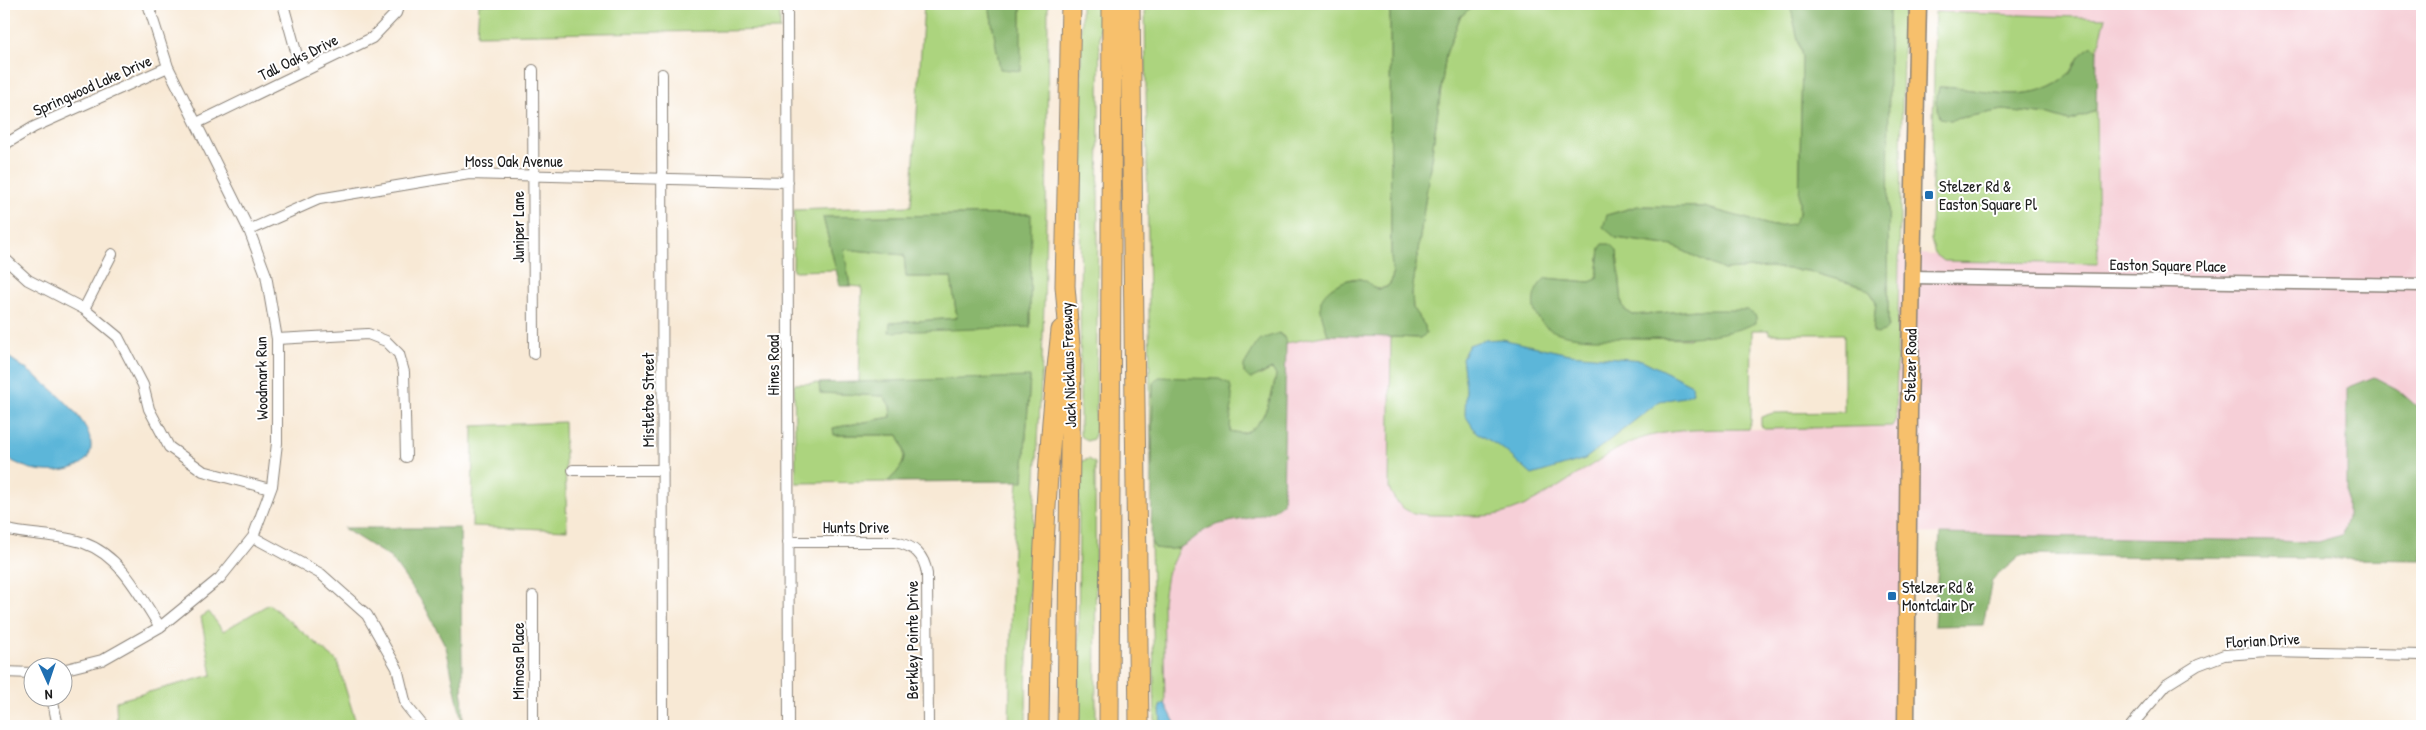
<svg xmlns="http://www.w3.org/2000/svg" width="2426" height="730" font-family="'Patrick Hand',sans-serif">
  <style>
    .built { fill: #f6cfd7 }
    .green { fill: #acd47e; stroke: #64784d; fill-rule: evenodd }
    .forest { fill: #89b66d; stroke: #526944 }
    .water { fill: #5bb6d9; stroke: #3c697a }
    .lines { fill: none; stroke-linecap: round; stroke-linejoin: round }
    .minor-casing { stroke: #8a8278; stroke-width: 12 }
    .tertiary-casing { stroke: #8a8278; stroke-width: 15 }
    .primary-casing { stroke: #8a8278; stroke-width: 19 }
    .motorway-casing { stroke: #8a8278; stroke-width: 21 }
    .minor { stroke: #fff; stroke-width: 10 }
    .tertiary { stroke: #fff; stroke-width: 12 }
    .primary { stroke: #f7c06c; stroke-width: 16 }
    .motorway { stroke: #f7c06c; stroke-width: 19 }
    .poi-dot { fill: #1f6fb2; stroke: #fff; stroke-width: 2 }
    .labels { text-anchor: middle; stroke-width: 4; stroke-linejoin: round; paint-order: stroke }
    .street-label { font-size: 16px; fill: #1c1c1c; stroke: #fff }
    .poi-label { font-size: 16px; fill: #1c1c1c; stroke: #fff; text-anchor: start }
  </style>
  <rect width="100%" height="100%" fill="#fff"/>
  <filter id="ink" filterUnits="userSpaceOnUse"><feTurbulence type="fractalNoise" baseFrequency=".02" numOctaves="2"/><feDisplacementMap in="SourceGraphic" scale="10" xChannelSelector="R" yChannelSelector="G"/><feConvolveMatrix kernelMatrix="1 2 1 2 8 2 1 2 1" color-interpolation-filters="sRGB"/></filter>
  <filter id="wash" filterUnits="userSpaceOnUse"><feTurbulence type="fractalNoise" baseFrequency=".0096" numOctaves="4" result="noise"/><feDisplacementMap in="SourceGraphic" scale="20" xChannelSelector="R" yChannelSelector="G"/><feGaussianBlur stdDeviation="1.12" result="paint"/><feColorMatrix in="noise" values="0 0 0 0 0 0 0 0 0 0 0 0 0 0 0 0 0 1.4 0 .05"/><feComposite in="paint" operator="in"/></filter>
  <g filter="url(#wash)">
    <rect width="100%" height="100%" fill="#f8e9d5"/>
    <path class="built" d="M1935 4H2422V411L2397 389 2347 518 2342 535 2317 542 1908 533 1906 726H1177L1165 703 1163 601 1167 574 1179 548 1209 528 1241 518 1273 512 1283 503 1286 343 1328 335 1391 337 1389 488 1512 510 1550 491 1614 451 1651 435 1672 431 1892 426 1896 419 1899 253 2098 264 2097 51 2106 18 1935 12Z"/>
    <path class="green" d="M479 4H780V30L477 35Z
      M924 4H989L1000 68 1020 71 1021 4H1048C1047 130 1047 256 1041 382 1036 497 1026 611 1026 726H1009L1013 544 1018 482 1023 481 1030 378 859 382 862 287 850 286 843 249 904 255 906 277H951L957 318 890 323 1030 327V214L823 217 836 270 793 271 794 210 911 206Z
      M1081 4H1100L1096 431 1093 439 1087 441 1080 436Z
      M1145 4H1390L1391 256C1392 272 1398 288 1376 289 1355 272 1353 278 1331 288L1322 315 1328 335 1286 343 1284 337C1265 345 1245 349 1244 373L1261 375 1272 369 1276 375C1273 393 1265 425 1246 432 1241 434 1235 432 1230 431V426L1153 383 1151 470Z
      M1475 4H1790L1802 57 1799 214 1793 225 1773 226 1704 207 1638 206 1607 215 1616 238 1673 246 1724 270 1769 267 1808 271 1863 287 1871 293 1876 302 1873 331 1888 326 1889 4H1904L1896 419 1892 426 1767 429 1761 426V417L1773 413 1844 412V334H1769V330H1752L1751 422 1748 429C1709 430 1668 427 1632 442 1590 460 1539 509 1494 515 1477 517 1458 515 1441 515 1416 515 1400 515 1389 488L1391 337 1420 338 1425 326 1413 309 1412 293 1446 54 1460 17ZM1600 248 1617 251 1622 303 1625 310 1633 315 1697 310 1690 339 1598 337 1559 333 1546 278 1590 282 1597 279Z
      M1935 12 2106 18 2097 51 2093 46C2072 57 2078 67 2066 77 2026 107 1984 88 1939 87L1936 102 1950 120 2003 110 2050 115 2069 121 2096 111 2098 264 1944 261 1935 254 1931 240Z
      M819 383 820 393 884 396 890 406 891 417 833 428 835 435H898C909 457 905 466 887 482L796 483 794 384Z
      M564 422 567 530 472 526 473 426Z
      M1089 459 1095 463 1096 726H1078L1079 469 1082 461Z
      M1151 542 1155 548 1166 549 1179 548 1167 574 1163 601 1165 703 1160 706 1161 726H1155Z
      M269 604 337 661 357 726H117L116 701 212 675 201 617 209 612 223 631Z"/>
    <path class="forest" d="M989 4H1021V71L1000 69Z
      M1390 4H1475L1460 17 1446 54 1412 293 1413 309 1425 326 1426 334 1420 338 1328 335C1325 325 1319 311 1321 301 1325 287 1351 275 1364 280 1368 281 1372 287 1376 289 1398 289 1392 272 1391 256Z
      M1790 4H1889L1888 326 1884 332 1877 334 1873 332 1876 302 1871 293 1863 287 1808 271 1769 267 1724 270 1673 246 1616 238 1603 227 1607 215 1638 206 1704 207 1773 226 1793 224 1799 214 1802 57Z
      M2093 46 2097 51 2096 111 2069 121 2050 115 2003 110 1950 120 1940 118 1936 102 1939 87C1984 88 2026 107 2066 77 2079 67 2072 57 2093 46Z
      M1031 214 1030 327 889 332 890 323 957 318 951 277H906L904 255 844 249 850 286H840L823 217Z
      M1603 244H1610L1617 251 1622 303 1625 310 1633 315 1697 310H1747L1756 316V323C1713 341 1666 338 1620 338 1601 338 1578 339 1559 333 1547 330 1536 320 1534 308 1532 296 1537 285 1546 278L1590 282 1597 279 1600 248Z
      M1279 333 1284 337 1286 343 1283 503C1265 520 1234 518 1211 527 1199 532 1190 544 1178 548 1170 550 1162 549 1155 548L1151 542 1153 383 1159 377 1219 379 1230 384 1232 395 1230 431C1235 432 1241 434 1246 432 1265 425 1273 393 1276 375L1272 369 1250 379 1244 373V365L1259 340Z
      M1030 377 1023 481 887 482C905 466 909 457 898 435H834L833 428 891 417 890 406 884 396 820 393 819 383Z
      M2374 377 2397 389 2422 411V560L2021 555 1992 580 1983 625 1934 626 1940 534 2317 542 2342 535 2347 518V388Z
      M343 528H460L463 726 446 647 423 603 391 558Z"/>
    <path class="water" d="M1501 339 1569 354 1642 360 1692 385 1693 393 1684 397 1660 401 1585 459 1532 475 1503 449 1476 432 1465 415 1466 388 1462 358 1469 345 1483 340Z
      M4 354C31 372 70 399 86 428 107 469 58 477 28 468 20 465 12 461 4 457Z
      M1165 703 1176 725 1177 726H1161L1160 706Z"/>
  </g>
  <g filter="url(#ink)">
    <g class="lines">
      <g class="minor-casing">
        <path id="minor" d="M283 4 297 55 305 71
          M787 4 789 726
          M533 70 534 354
          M662 74 663 726
          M197 123 372 38 396 13 399 4
          M4 148 7 143 34 127 168 67
          M249 230 319 199 469 174 788 182
          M4 258 28 280 84 309 118 337 143 385 149 409 169 447 203 471 270 489
          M84 309 112 254
          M277 339 368 334 386 341 399 354 404 372 406 457
          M573 470H663
          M4 529C30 536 58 534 84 543 121 556 140 596 160 627
          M253 537 321 574 367 615 397 668 406 705 423 726
          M788 542H895C914 546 924 554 927 574L928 726
          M62 670 102 660 160 627 220 578 253 537 272 486 277 443V339L266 275 249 230 168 67 148 4
          M4 672 32 673
          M52 698 58 726
          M533 726V596
          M2131 726 2166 685 2198 665 2224 655 2268 652 2422 655"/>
      </g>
      <g class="tertiary-casing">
        <path id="tertiary" d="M1912 277 2422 285"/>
      </g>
      <g class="primary-casing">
        <path id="primary" d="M1906 726 1909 413 1918 4"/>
      </g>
      <g class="motorway-casing">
        <path id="motorway" d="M1130 4 1139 726
          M1039 726C1040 594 1046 462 1061 330
          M1067 726 1071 357 1065 286 1071 4
          M1109 726 1112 4"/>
      </g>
      <use href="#minor" class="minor"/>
      <use href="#tertiary" class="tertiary"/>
      <use href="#primary" class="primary"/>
      <use href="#motorway" class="motorway"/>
    </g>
  </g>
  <g class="poi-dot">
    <rect x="1924" y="190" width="10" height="10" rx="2.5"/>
    <rect x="1887" y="591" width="10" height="10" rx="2.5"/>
  </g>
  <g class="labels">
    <g class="street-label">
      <text transform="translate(298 57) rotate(-26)" y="6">Tall Oaks Drive</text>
      <text transform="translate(92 85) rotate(-24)" y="6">Springwood Lake Drive</text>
      <text x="514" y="167">Moss Oak Avenue</text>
      <text transform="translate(518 227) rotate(-90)" y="6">Juniper Lane</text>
      <text transform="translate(2168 265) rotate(1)" y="6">Easton Square Place</text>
      <text transform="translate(773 365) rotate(-90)" y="6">Hines Road</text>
      <text transform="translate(1068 365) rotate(-92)" y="6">Jack Nicklaus Freeway</text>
      <text transform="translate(1910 365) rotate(-89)" y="6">Stelzer Road</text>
      <text transform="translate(261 378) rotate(-91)" y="6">Woodmark Run</text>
      <text transform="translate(648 400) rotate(-90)" y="6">Mistletoe Street</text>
      <text x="856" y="533">Hunts Drive</text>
      <text transform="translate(912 640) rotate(-90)" y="6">Berkley Pointe Drive</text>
      <text transform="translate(2263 640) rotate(-3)" y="6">Florian Drive</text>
      <text transform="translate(518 661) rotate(-90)" y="6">Mimosa Place</text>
    </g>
    <g class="poi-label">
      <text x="1939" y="192">Stelzer Rd &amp;<tspan x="1939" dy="18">Easton Square Pl</tspan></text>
      <text x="1902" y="593">Stelzer Rd &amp;<tspan x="1902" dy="18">Montclair Dr</tspan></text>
    </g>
  </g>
  <rect width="2426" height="730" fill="none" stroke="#fff" stroke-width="20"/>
  <g transform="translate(48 682) rotate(177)"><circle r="24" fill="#ffffff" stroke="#a4a4a4"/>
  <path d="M0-4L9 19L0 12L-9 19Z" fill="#1f6fb2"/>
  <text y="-8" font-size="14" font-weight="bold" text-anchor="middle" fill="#1c1c1c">N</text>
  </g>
</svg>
